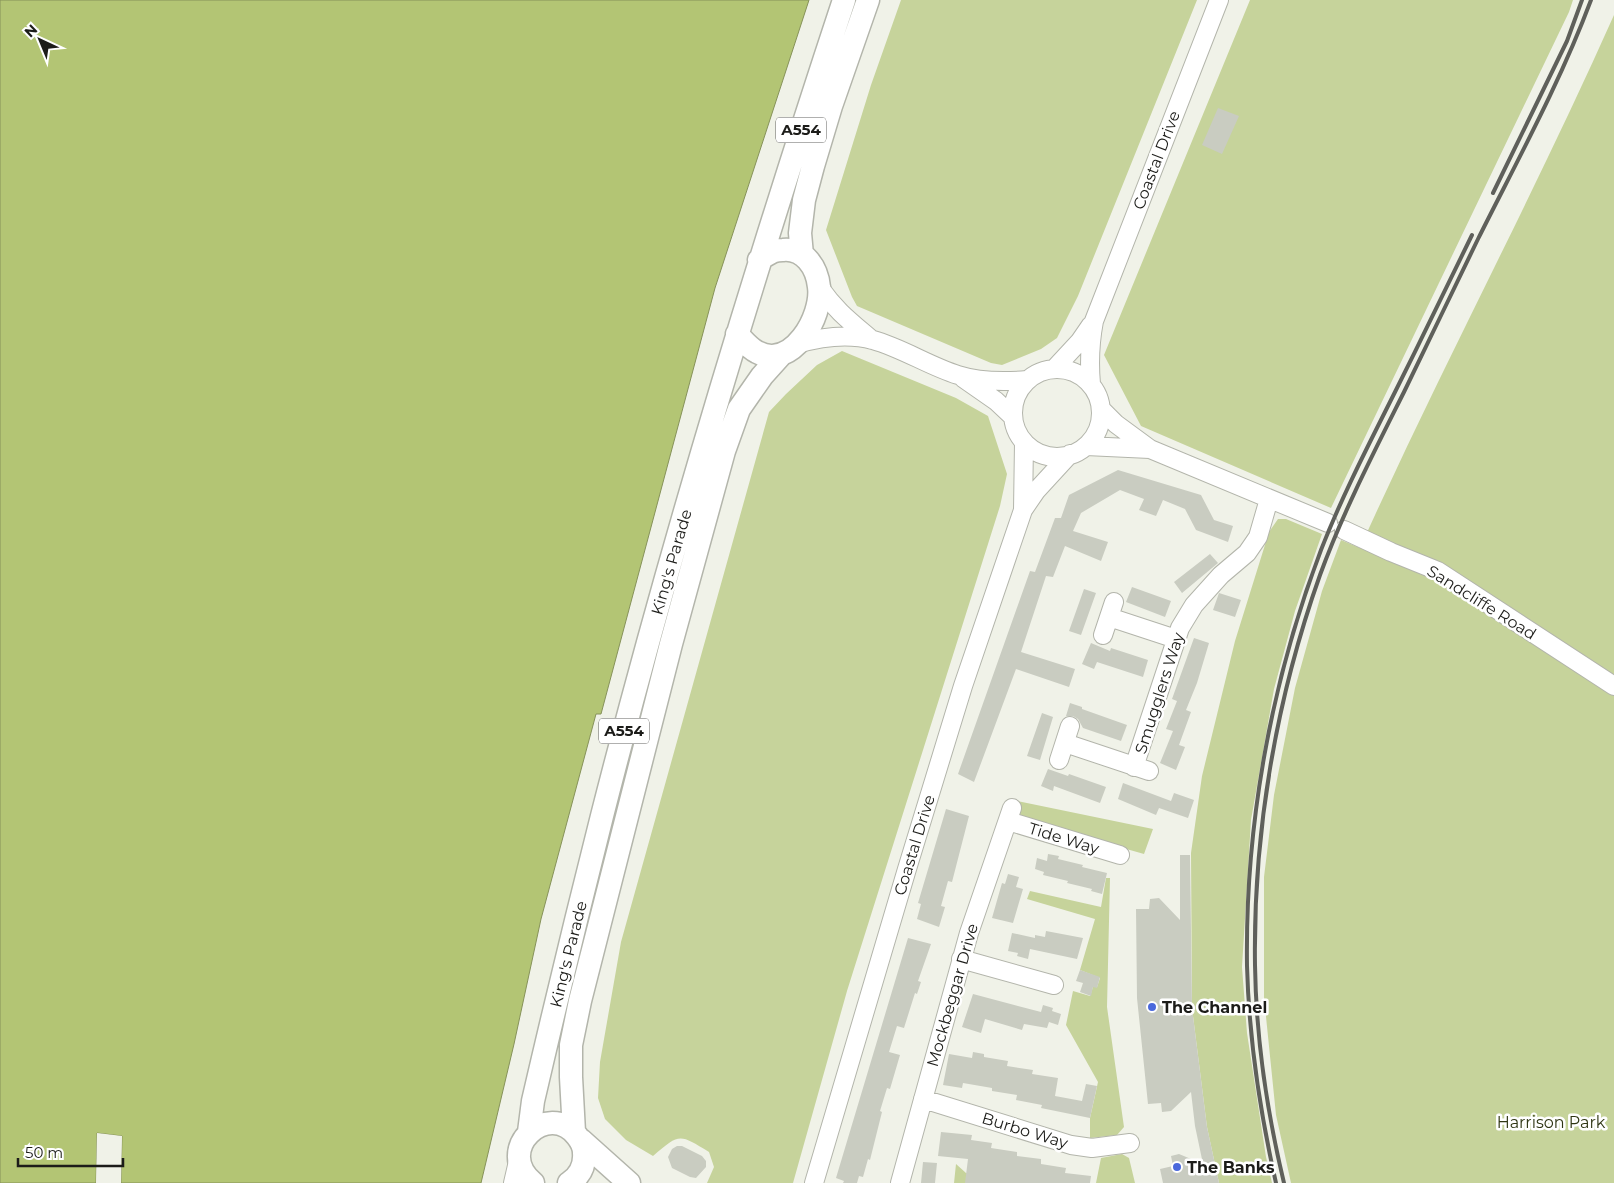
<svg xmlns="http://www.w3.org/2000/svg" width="1614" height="1183" font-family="Montserrat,sans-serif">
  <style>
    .green { fill: #c6d39b }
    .water { fill: #b3c574; stroke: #869259 }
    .pier { fill: #f0f2e8 }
    .building { fill: #c9ccc1 }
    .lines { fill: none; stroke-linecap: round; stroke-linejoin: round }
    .minor-casing { stroke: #b3b5ab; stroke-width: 20 }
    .major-casing { stroke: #b3b5ab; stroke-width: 25 }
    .minor { stroke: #fff; stroke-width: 18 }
    .major { stroke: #fff; stroke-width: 22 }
    .rail { stroke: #5f605b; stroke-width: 4 }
    .poi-dot { fill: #4a68dc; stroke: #fff; stroke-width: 2 }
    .labels { text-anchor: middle; stroke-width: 5; stroke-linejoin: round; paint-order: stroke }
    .shield { fill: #fff; stroke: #60605e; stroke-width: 1 }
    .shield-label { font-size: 15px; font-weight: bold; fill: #1c1c19 }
    .street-label { font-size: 16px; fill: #1c1c19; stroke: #fff }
    .poi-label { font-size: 16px; font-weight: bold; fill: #1c1c19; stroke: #fff; text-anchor: start }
    .park-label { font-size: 16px; fill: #2f3613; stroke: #fff }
  </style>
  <rect width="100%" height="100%" fill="#f0f2e8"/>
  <path class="green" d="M901 0H1197L1078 296 1057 338 1041 349 1002 365 991 363 857 306 852 297 826 230 871 85Z
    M1250 0H1573L1569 12 1331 508 1141 426 1104 355Z
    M1614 15V1183H1291L1276 1115 1264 997V877L1274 795 1295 688 1322 591 1341 540 1360 548C1441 368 1534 195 1614 15Z
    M842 351 956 398 988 416 1007 474 1000 506 847 991 793 1183H707L714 1167 709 1152C679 1134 680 1133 653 1156L626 1140 605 1119 598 1098 600 1062 621 942 769 412 786 394 817 365Z
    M1278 519H1286L1322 534 1295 611 1274 689 1251 820 1242 967 1247 1033 1266 1157 1272 1183H1219L1207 1127 1192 1008 1191 853 1202 776 1235 641 1269 532Z
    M1012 800 1153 829 1144 854 1021 819Z
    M1106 878H1110L1107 1007 1124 1127 1117 1135 1090 1138V1118L1098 1082 1066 1025 1073 991 1090 996 1093 987H1097L1100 978 1080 970 1095 919 1027 899 1030 891 1101 907Z
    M1122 1154 1129 1158 1135 1183H1096L1101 1158Z
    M956 1164 966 1173 1003 1183H954Z"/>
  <path class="water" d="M0 0H809L715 288 601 714H596L541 919 514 1044 481 1183H121L122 1136 97 1133 96 1183H0Z"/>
  <path class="pier" d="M97 1133 122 1136 121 1183H119L120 1138 99 1136 98 1183H96Z"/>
  <path class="building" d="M1218 108 1239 116 1222 154 1202 145Z
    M1118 470 1201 495 1214 520 1233 526 1228 542 1196 530 1185 509 1163 500 1156 516 1139 510 1144 499 1120 490 1081 513 1073 531 1108 542 1101 561 1065 546 1053 577 1046 576 1021 652 1075 669 1069 687 1016 669 974 782 958 774 1030 571 1035 572 1055 518H1061L1069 495Z
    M1210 554 1218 563 1182 593 1174 582Z
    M1132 587 1171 601 1165 617 1126 602Z
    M1084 589 1096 593 1081 635 1069 631Z
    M1219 593 1241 600 1235 617 1213 610Z
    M1194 638 1209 643 1197 683 1186 710 1191 712 1179 745 1185 747 1176 770 1160 763 1173 731 1166 729 1177 701 1172 699Z
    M1091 643 1110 651 1111 648 1148 660 1143 677 1097 662 1094 669 1082 664Z
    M1070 703 1082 707V709L1127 725 1121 741 1083 728 1078 719 1073 716H1066Z
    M1042 713 1053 717 1040 760 1027 756Z
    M1048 769 1068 776 1069 774 1106 787 1100 803 1054 786 1053 791 1041 786Z
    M1123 783 1171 801 1174 793 1194 800 1188 818 1159 808 1156 815 1118 799Z
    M946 809 969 816 952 882 948 881 941 906 945 907 939 927 917 919 921 904 918 903Z
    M1048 854 1059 856 1058 859 1083 865 1082 867 1107 873 1102 894 1091 891 1092 889 1067 883 1068 881 1043 875 1044 872 1035 869 1037 858 1047 861Z
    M1180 855H1190L1192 1008 1207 1127 1219 1183H1163L1160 1169 1173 1166 1171 1156 1179 1154 1203 1164 1195 1126 1191 1092 1171 1111 1162 1112 1161 1103 1148 1104 1137 998 1136 909H1149L1150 899 1159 898 1180 920Z
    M1008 874 1019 877 1016 887 1023 889 1013 923 992 918 1002 883 1005 884Z
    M1046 931 1083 938 1077 959 1030 949 1028 959 1017 956 1018 953 1008 951 1012 933 1035 938V935L1045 937Z
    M908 938 931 944 918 981 921 982 917 994 915 993 904 1028 897 1026 889 1052 900 1055 890 1089 887 1088 880 1111 882 1112 870 1160 868 1159 863 1177 859 1176 857 1183H843L844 1181 836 1178Z
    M1080 970 1100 977 1097 988 1093 987 1091 996 1080 992 1083 983 1076 981Z
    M973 994 1041 1012 1043 1005 1053 1008 1052 1011 1061 1014 1058 1025 1049 1022 1047 1028 1024 1024 1022 1030 985 1019 981 1033 962 1027Z
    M973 1052 984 1054V1057L1008 1061 1007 1066 1033 1070 1032 1074 1058 1078 1055 1096 1082 1101 1086 1084 1097 1086 1090 1118 1041 1108 1042 1105 1016 1100 1017 1095 992 1091V1088L963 1083 962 1088 943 1085 949 1054 972 1058Z
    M941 1132 972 1135 971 1140 992 1143 991 1148 1017 1152V1156L1041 1159V1164L1066 1168 1065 1173 1091 1176 1090 1183H965L968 1159 938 1156Z
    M677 1146H682L702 1156 706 1161V1167L696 1178 690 1177 672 1168 668 1157 672 1149Z
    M923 1162 937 1163 935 1183H921Z"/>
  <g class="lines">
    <g class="minor-casing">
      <path id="minor" d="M820 288C836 311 851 322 872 340
        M797 344C821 337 847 333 873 340 902 348 929 366 958 375 980 382 1004 382 1027 380
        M1013 413a44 44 0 1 1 88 0a44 44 0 1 1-88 0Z
        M1054 369 1080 341 1091 325
        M963 378 996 401 1013 417
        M1091 384C1089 362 1090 342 1094 321L1219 0
        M1101 409 1116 424 1150 449 1328 523
        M1086 446 1150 449
        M1023 510 1024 443
        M1344 530 1391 552 1438 571 1614 686
        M1109 617 1176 639
        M1103 635 1114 602
        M1065 743 1149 771
        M1059 760 1070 726
        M1134 767 1180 628 1194 605 1221 575 1247 553 1258 537 1269 499
        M1008 821 1120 855
        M961 959 1054 985
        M923 1099 1071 1145 1092 1148 1130 1143
        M513 1183 519 1157
        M814 1183 907 869 963 686 1023 510 1036 491 1070 454
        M900 1183 969 933 1012 808"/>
    </g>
    <g class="major-casing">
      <path id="major" d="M802 255 800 233 804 200 813 166 831 106 868 0
        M737 334C743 340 749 348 757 352 792 371 823 316 819 287 817 267 804 248 783 250 780 250 776 250 772 252 768 254 763 257 759 260
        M529 1132 533 1101C555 1006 578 911 602 816 672 541 755 269 844 0
        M574 1132 571 1077V1045L580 1001 671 644 724 451 739 409 762 376 780 356
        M581 1140 629 1183
        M533 1183C493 1150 548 1099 577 1136 581 1141 584 1147 584 1153 585 1166 580 1176 569 1183"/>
    </g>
    <use href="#minor" class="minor"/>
    <use href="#major" class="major"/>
    <path class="rail" d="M1493 193 1567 41 1582 0
      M1276 1183C1260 1112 1249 1038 1247 966 1245 825 1271 682 1321 550 1342 496 1369 444 1395 392 1421 340 1446 288 1472 235
      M1284 1183C1267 1112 1256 1038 1255 965 1253 833 1276 699 1320 575 1343 512 1374 452 1404 392 1429 341 1453 290 1478 239 1517 161 1560 83 1591 0"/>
  </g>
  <g class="poi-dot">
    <circle cx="1152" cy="1007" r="5"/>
    <circle cx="1177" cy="1167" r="5"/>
  </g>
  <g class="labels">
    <g class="shield">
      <rect x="776" y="117.5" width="50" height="25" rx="4"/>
      <rect x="599" y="718.5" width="50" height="25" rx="4"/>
    </g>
    <g class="shield-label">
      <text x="801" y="135">A554</text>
      <text x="624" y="736">A554</text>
    </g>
    <g class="street-label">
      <text transform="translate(1156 160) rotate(-69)" y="6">Coastal Drive</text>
      <text transform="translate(671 562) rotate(-74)" y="6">King's Parade</text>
      <text transform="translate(1482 602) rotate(32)" y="6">Sandcliffe Road</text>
      <text transform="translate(1159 693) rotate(-72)" y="6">Smugglers Way</text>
      <text transform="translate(1064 838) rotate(17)" y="6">Tide Way</text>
      <text transform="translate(914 845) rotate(-73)" y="6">Coastal Drive</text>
      <text transform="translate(568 954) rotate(-76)" y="6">King's Parade</text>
      <text transform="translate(952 995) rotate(-74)" y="6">Mockbeggar Drive</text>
      <text transform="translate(1025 1130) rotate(17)" y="6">Burbo Way</text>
    </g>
    <g class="poi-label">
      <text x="1162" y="1013">The Channel</text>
      <text x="1187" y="1173">The Banks</text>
    </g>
    <g class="park-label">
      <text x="1551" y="1128">Harrison Park</text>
    </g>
  </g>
  <g transform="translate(40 40) rotate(316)" stroke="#ffffff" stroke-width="4" paint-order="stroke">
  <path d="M0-4L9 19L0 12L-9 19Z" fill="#1c1c19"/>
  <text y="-8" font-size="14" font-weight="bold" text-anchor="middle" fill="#1c1c19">N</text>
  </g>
  <path d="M18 1158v8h105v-8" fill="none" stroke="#1c1c19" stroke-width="2.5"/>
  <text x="25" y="1158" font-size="15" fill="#1c1c19" stroke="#ffffff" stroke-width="4" paint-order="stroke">50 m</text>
</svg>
